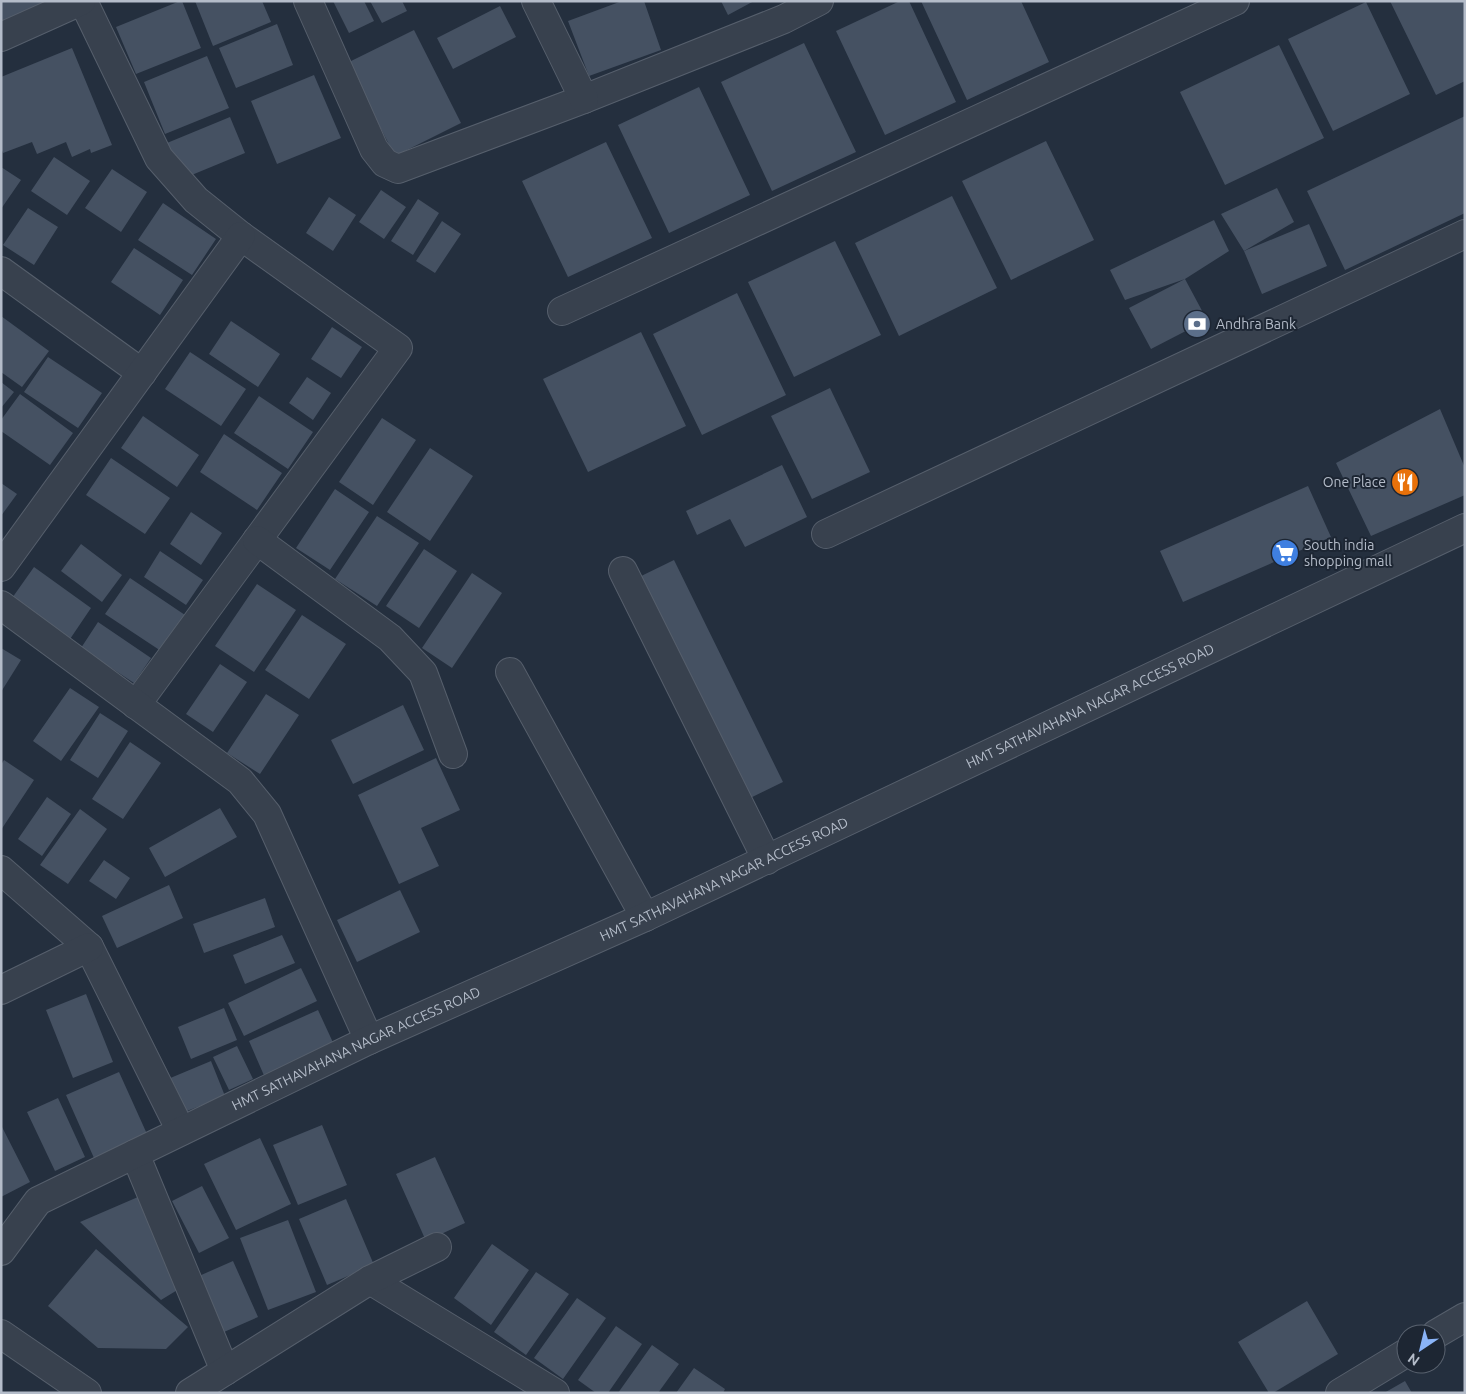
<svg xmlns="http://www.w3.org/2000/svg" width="1466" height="1394" font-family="Ubuntu,sans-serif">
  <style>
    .building { fill: #455162 }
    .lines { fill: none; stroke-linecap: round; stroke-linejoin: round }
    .minor-casing { stroke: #565f6c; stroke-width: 30 }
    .minor { stroke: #38414e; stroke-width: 28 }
    .labels { text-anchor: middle; stroke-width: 4; stroke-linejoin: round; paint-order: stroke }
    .poi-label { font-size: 14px; fill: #b4bcc9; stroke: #1d2633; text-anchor: start }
    .street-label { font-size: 14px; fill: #b4bcc9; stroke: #1d2633 }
  </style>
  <rect width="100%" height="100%" fill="#242f3e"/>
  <path class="building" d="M1 1H49L1 26Z
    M180 1H182L201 48 136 74 116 27Z
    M195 1H262L271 22 213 46Z
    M333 1H364L374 21 349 33Z
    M370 1H402L407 11 382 23Z
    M622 1H644L661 50 589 76 568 21Z
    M721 1H754L728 15Z
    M900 1H909L956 102 885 135 836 31Z
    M921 1H1021L1049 62 967 100Z
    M1390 1H1465V81L1436 95Z
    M1366 2 1410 94 1333 131 1288 39Z
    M500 6 516 37 453 69 437 38Z
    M277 24 293 65 236 88 219 48Z
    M414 30 461 123 395 156 347 63Z
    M804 43 856 152 772 191 721 82Z
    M1279 45 1324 138 1225 185 1180 92Z
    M72 48 112 145 91 153 90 149 72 157 66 142 37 154 32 142 3 153 1 148V77Z
    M207 56 229 108 165 134 144 82Z
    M314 75 341 138 277 164 251 101Z
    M699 87 750 195 669 233 618 125Z
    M1465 116V213L1345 270 1307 191Z
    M230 117 245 153 182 179 167 143Z
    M1046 141 1094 240 1011 280 962 181Z
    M606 142 652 238 568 277 522 181Z
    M54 157 90 181 67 215 31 191Z
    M1 167 21 180 1 209Z
    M112 169 147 192 121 232 85 208Z
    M1277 188 1294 222 1244 251 1221 214Z
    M381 190 406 207 384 239 359 222Z
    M952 196 997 288 899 336 855 243Z
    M329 197 356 215 333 251 306 233Z
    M418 199 439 213 413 255 391 241Z
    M163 203 216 239 192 275 138 240Z
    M28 208 58 227 34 265 3 245Z
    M1214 220 1229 251 1185 279 1207 320 1151 349 1129 308 1185 279 1125 300 1110 270Z
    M442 221 461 234 435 273 416 261Z
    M1309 224 1327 266 1262 294 1244 251Z
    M835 241 881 335 794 377 748 282Z
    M134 248 183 280 160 315 111 282Z
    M737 293 786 395 702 435 653 334Z
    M1 316 49 351 22 387 1 372Z
    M231 321 280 354 258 387 209 354Z
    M332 327 362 347 341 378 311 359Z
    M641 332 686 426 588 472 543 379Z
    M190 352 246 389 221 426 165 389Z
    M48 357 102 393 78 428 24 392Z
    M307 377 331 393 313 420 289 403Z
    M1 382 14 392 1 408Z
    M830 388 870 472 812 499 771 416Z
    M20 394 73 433 50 465 1 431V420Z
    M259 396 313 432 288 469 234 433Z
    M1440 409 1465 468V495L1371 536 1336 463Z
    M143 416 199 455 177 487 121 448Z
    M382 418 416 440 373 505 339 482Z
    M224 434 282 473 257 510 200 472Z
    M430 448 473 476 430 541 387 512Z
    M111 458 170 498 145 534 86 495Z
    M782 465 807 517 745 547 730 519 697 535 686 511Z
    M1 483 17 494 1 516Z
    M1308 486 1331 537 1183 602 1160 551Z
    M335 489 369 512 330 570 296 548Z
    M191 512 222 533 201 565 170 544Z
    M377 516 419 543 377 606 335 579Z
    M81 544 122 575 102 602 61 571Z
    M424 549 457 571 419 628 386 606Z
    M160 551 203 580 186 605 144 577Z
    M674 560 783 782 742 802 633 580Z
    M34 567 91 608 68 642 10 601Z
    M472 573 502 593 452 668 422 648Z
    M130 578 185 615 161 651 105 614Z
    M257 584 296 610 254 672 215 646Z
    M302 615 346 644 309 699 265 670Z
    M98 622 151 658 134 683 81 648Z
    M1 648 21 660 1 692Z
    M220 664 247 682 213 732 186 714Z
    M70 688 99 707 61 761 33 741Z
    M266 694 299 715 260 774 227 753Z
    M403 705 424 750 353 784 331 740Z
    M100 713 128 731 98 778 70 760Z
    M130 742 161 763 123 819 92 799Z
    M436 758 460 810 421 828 439 866 399 884 358 795Z
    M4 760 34 780 1 830V765Z
    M47 797 71 814 42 856 18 839Z
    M220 808 237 837 165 877 149 848Z
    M80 809 107 829 68 884 40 865Z
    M104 860 130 878 116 899 89 881Z
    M169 885 183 918 117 948 102 916Z
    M400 890 420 932 357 962 337 920Z
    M265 898 275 927 204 953 193 924Z
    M282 935 295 963 245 984 233 955Z
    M301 968 317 1001 244 1036 228 1003Z
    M86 994 113 1062 73 1078 46 1010Z
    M224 1008 237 1040 191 1059 178 1027Z
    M318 1010 336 1049 266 1080 249 1041Z
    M237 1046 253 1079 229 1090 213 1057Z
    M211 1061 225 1096 182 1113 168 1079Z
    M119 1072 147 1134 94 1158 66 1095Z
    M58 1098 85 1157 55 1171 27 1112Z
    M1 1125 30 1182 1 1197Z
    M322 1125 347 1185 298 1205 273 1145Z
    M260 1138 291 1204 236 1230 204 1164Z
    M435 1157 465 1223 426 1241 396 1174Z
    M202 1186 229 1238 199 1253 172 1201Z
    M138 1197 179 1289 161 1300 80 1222Z
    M346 1199 374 1265 327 1285 299 1219Z
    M288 1220 316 1292 268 1310 240 1238Z
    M492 1244 529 1270 491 1325 454 1298Z
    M96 1249 188 1327 166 1349 98 1348 48 1306Z
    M233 1261 258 1317 224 1332 199 1276Z
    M536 1272 569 1294 526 1355 494 1332Z
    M577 1298 606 1318 563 1379 534 1358Z
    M1307 1301 1338 1354 1273 1393H1269L1238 1342Z
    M616 1326 642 1344 608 1393H596L578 1380Z
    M652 1345 679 1364 658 1393H618Z
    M694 1368 725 1389 723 1393H676Z
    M1405 1381 1412 1393H1384Z"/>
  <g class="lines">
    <g class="minor-casing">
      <g id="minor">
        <path d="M83 1 159 158 196 200 241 236 398 348 136 705"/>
        <path d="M308 1 374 149 385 163 398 169 584 99 784 19 819 1"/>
        <path d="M536 1 584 99"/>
        <path d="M1 37 81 1"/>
        <path d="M1 271 142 373"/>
        <path d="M562 311 1235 1"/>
        <path d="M826 534 1465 234"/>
        <path d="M257 540 390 638 423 673 453 754"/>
        <path d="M1 567 241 236"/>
        <path d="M623 571 767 860"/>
        <path d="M1 605 240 781 267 814 369 1040"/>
        <path d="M510 672 645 917"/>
        <path d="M1 870 89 947 181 1131"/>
        <path d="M1 990 89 947"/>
        <path d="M135 1154 225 1371"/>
        <path id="s1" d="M1 1251 38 1201 369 1040 645 917 1465 528"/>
        <path d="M370 1280 555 1393"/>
        <path d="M1 1334 87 1393"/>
        <path d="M1436 1334 1465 1317"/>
        <path d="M190 1393 370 1280 437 1247"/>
        <path d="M1340 1393 1406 1353"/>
      </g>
    </g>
    <use href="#minor" class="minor"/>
  </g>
  <defs>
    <g id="bank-disc" transform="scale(1.4375)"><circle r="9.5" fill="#5c6f8a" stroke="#1d2633"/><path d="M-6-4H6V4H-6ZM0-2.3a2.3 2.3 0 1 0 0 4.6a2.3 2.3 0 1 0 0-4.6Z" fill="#fff"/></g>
    <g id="restaurant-disc" transform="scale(1.4375)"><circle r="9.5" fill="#e8710a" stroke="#1d2633"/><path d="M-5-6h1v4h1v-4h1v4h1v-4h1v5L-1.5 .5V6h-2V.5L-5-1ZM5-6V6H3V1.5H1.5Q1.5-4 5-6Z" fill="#fff"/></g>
    <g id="supermarket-disc" transform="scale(1.4375)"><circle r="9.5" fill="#3f7fe0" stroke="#1d2633"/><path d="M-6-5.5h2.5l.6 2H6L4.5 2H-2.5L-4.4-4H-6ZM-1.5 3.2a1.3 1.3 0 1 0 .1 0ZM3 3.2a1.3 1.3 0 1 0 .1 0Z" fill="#fff"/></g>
  </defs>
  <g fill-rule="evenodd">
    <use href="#bank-disc" x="1197" y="324"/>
    <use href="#restaurant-disc" x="1405" y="482"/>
    <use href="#supermarket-disc" x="1285" y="553"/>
  </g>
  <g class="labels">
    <g class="poi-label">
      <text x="1216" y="329">Andhra Bank</text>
      <text x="1386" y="487" text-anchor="end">One Place</text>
      <text x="1304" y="550">South india<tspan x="1304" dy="16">shopping mall</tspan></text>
    </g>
    <g class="street-label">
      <text dy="5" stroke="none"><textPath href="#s1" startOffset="1225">HMT SATHAVAHANA NAGAR ACCESS ROAD</textPath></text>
      <text dy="5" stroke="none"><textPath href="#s1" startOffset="820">HMT SATHAVAHANA NAGAR ACCESS ROAD</textPath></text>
      <text dy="5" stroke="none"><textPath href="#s1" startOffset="415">HMT SATHAVAHANA NAGAR ACCESS ROAD</textPath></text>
    </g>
  </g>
  <rect width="1466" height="1394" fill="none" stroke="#b4bcc9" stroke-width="5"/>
  <g transform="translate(1421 1349) rotate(215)"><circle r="24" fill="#1d2633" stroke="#59626f"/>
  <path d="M0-4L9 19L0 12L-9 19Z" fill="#8ab4f8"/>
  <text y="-8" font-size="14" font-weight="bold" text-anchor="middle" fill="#b4bcc9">N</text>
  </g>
</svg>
